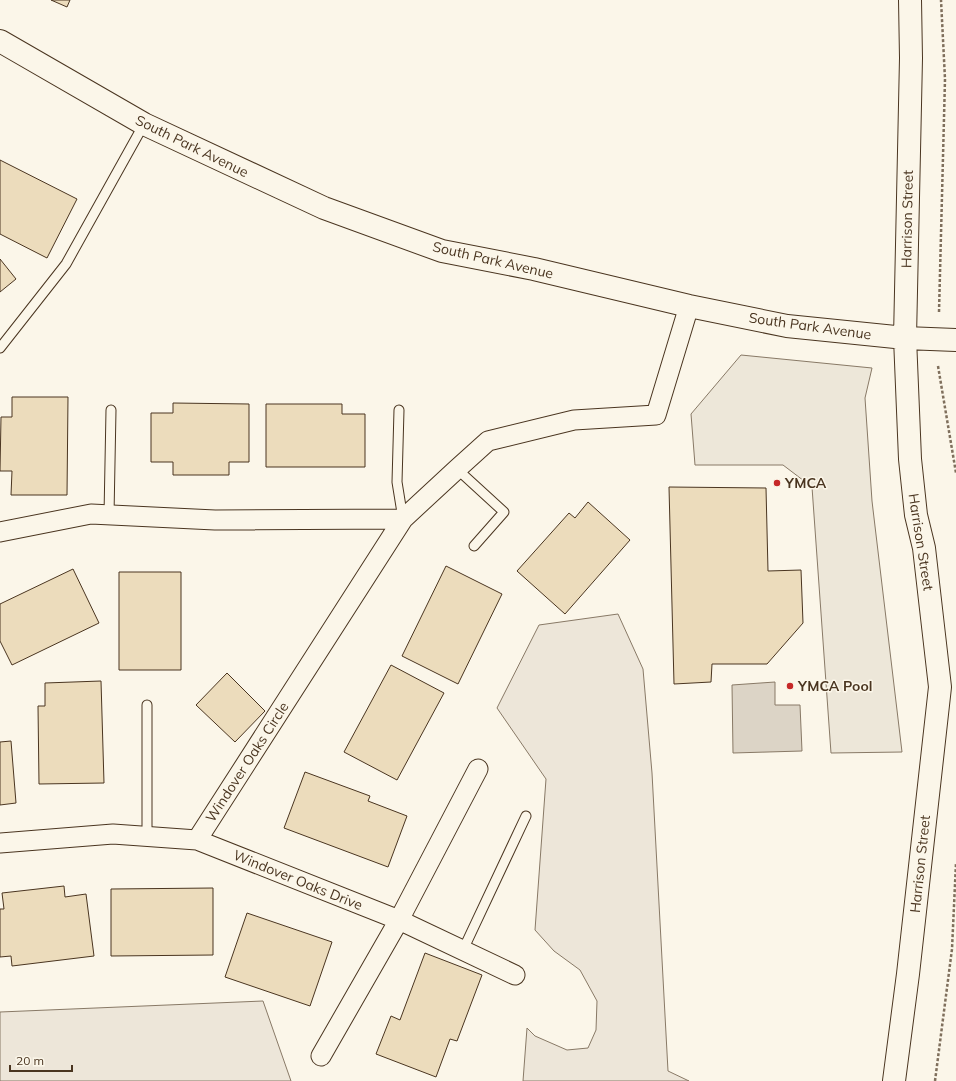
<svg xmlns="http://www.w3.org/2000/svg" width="956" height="1081" font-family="Mulish,sans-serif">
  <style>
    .green { fill: #ede6d9; stroke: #887966 }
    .parking { fill: #ede7d9; stroke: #887966 }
    .water { fill: #dcd4c6; stroke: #887966 }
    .building { fill: #ecdcbc; stroke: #4a3520 }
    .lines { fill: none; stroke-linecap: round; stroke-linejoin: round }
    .lane-casing { stroke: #4a3520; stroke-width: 11 }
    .street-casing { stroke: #4a3520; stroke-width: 21 }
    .secondary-casing { stroke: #4a3520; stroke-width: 24 }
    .path { stroke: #7f6f5c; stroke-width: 2.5; stroke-dasharray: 3 2; stroke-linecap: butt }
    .lane { stroke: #fbf6e9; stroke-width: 9 }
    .street { stroke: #fbf6e9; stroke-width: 19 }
    .secondary { stroke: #fbf6e9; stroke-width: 22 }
    .poi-dot { fill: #c62828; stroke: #fbf6e9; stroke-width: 1.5 }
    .labels { text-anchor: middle; stroke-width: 3; stroke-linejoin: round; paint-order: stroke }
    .street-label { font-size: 14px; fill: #4a3520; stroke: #fbf6e9 }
    .poi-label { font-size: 14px; font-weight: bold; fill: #4a3520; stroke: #fbf6e9; text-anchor: start }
  </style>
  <rect width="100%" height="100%" fill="#fbf6e9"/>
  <path class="green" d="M618 614 643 669 652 773 668 1071 689 1081H523L527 1028 535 1036 567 1050 588 1048 596 1030 597 1001 580 970 554 951 535 930 546 779 497 708 539 625Z
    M263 1001 291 1081H0V1012Z"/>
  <path class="parking" d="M741 355 872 368 865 398 872 501 902 752 831 753 812 487 783 465H695L691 414Z"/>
  <path class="water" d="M775 682V705H800L802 751 733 753 732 685Z"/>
  <path class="building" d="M51 0H70L67 7Z
    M0 160 77 199 47 258 0 234Z
    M0 259 16 279 0 292Z
    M12 397H68L67 495H11L12 471H0L1 417H12Z
    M173 403 249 404V462H229V475H173V462H151V413H173Z
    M266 404H342V414H365V467H266Z
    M669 487 766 488 768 571 801 570 803 623 767 664H712L711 682 674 684Z
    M588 502 630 540 565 614 517 571 569 513 575 518Z
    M446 566 502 594 458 684 402 656Z
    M73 569 99 623 12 665 0 641V604Z
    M119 572H181V670H119Z
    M391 665 444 693 397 780 344 752Z
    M227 673 265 711 235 742 196 705Z
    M101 681 104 783 39 784 38 706H45V683Z
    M11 741 16 803 0 805V742Z
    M305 772 370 796 368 801 407 816 388 867 284 828Z
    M64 886 65 897 86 894 94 956 12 966 11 956 0 957V909H4L2 893Z
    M213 888V955L111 956V889Z
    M247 913 332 942 310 1006 225 977Z
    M425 953 482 975 457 1041 450 1039 436 1077 376 1054 391 1016 400 1020Z"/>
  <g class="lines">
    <g class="lane-casing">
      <path id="lane" d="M0 348 66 264 144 124
        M399 410 397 482 403 519
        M457 469 504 512 474 546
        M109 515 111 410
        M147 705V837
        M463 950 526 816"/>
    </g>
    <g class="street-casing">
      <path id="street" d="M0 532 91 514 215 520 403 519
        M197 840 399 920 515 975
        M0 843 113 834 197 840 403 519 457 469 488 441 574 420 656 415 689 306
        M321 1056 399 920 478 769"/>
    </g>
    <g class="secondary-casing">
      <path id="secondary" d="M0 41 144 124 324 208 442 251 534 269 689 306 787 326 905 338 956 340
        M894 1081 908 974 940 687 924 548 916 515 910 459 905 338 911 58 910 0"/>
    </g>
    <path class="path" d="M939 312 945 79 941 0
      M938 366 956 473
      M935 1081 952 949 956 863"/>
    <use href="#lane" class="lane"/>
    <use href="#street" class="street"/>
    <use href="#secondary" class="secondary"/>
  </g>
  <g class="poi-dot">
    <circle cx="777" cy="483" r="4"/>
    <circle cx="790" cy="686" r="4"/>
  </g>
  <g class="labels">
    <g class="street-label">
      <text transform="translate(192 146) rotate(26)" y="5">South Park Avenue</text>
      <text transform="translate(907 219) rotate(-89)" y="5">Harrison Street</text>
      <text transform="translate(493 260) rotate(13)" y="5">South Park Avenue</text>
      <text transform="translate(810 326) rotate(8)" y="5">South Park Avenue</text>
      <text transform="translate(921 542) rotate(81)" y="5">Harrison Street</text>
      <text transform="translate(247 762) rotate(-57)" y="5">Windover Oaks Circle</text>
      <text transform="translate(920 864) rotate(-84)" y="5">Harrison Street</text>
      <text transform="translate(298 880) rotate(22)" y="5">Windover Oaks Drive</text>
    </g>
    <g class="poi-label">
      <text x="785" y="488">YMCA</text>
      <text x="798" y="691">YMCA Pool</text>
    </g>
  </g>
  <path d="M10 1065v6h62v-6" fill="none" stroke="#4a3520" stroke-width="2"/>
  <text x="16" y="1065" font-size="12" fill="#4a3520" stroke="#fbf6e9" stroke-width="3" paint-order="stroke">20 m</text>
</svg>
